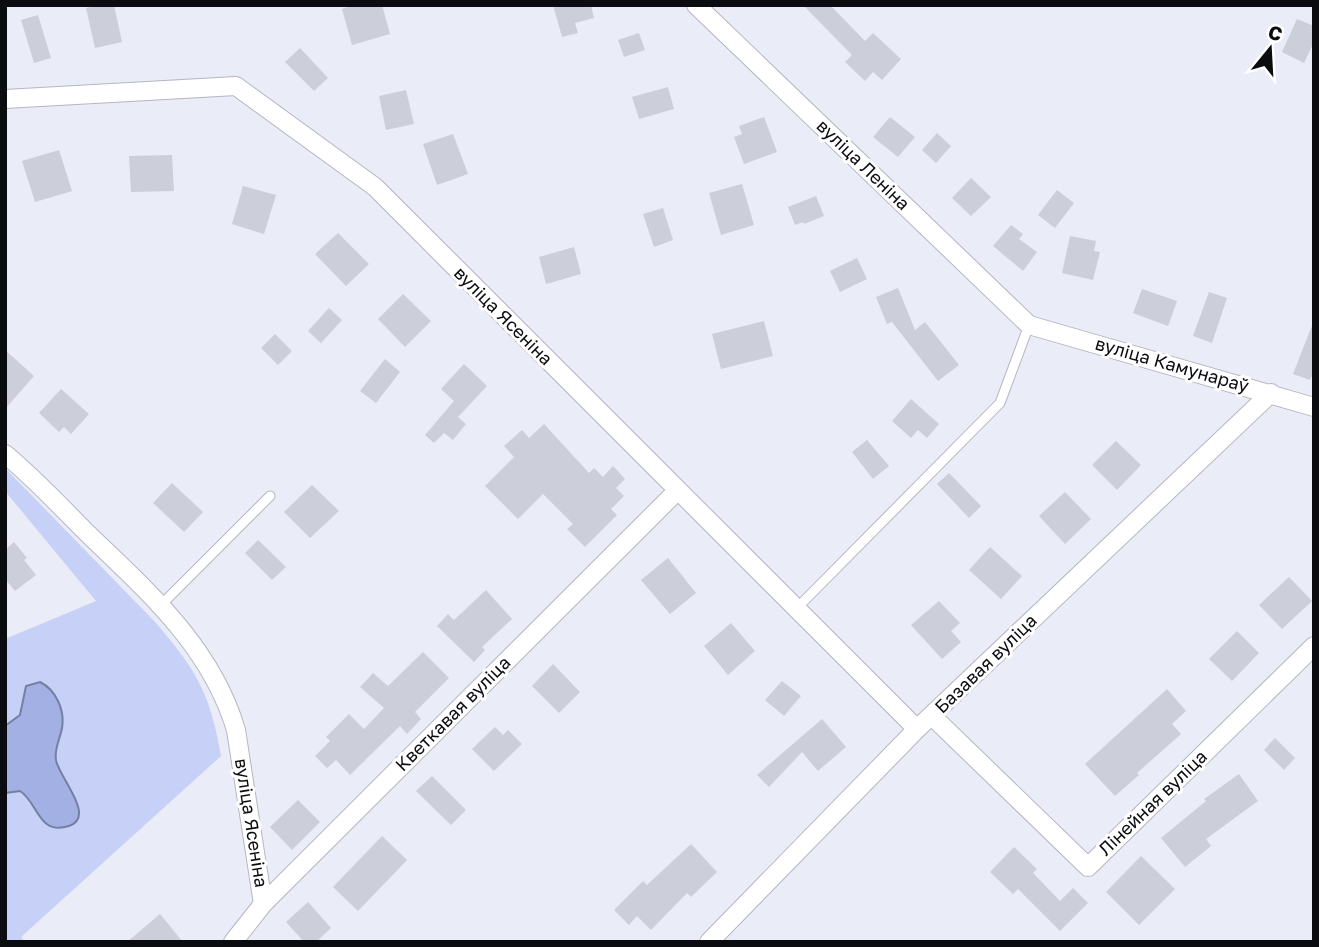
<svg xmlns="http://www.w3.org/2000/svg" width="1319" height="947" font-family="'Golos Text',sans-serif">
  <style>
    .green { fill: #c7d0f6 }
    .water { fill: #a3b0e4; stroke: #757fa4; stroke-width: 2 }
    .building { fill: #ccced9 }
    .lines { fill: none; stroke-linecap: round; stroke-linejoin: round }
    .lane-casing { stroke: #b4b7c1; stroke-width: 11 }
    .street-casing { stroke: #b4b7c1; stroke-width: 20 }
    .lane { stroke: #fff; stroke-width: 9 }
    .street { stroke: #fff; stroke-width: 18 }
    .labels { text-anchor: middle; stroke-width: 6; stroke-linejoin: round; paint-order: stroke }
    .street-label { font-size: 18px; fill: #0b0c10; stroke: #fff }
  </style>
  <rect width="100%" height="100%" fill="#eaecf7"/>
  <path class="green" d="M5 468 156 623C197 671 210 693 221 756L21 937 25 942H5V639L96 601 5 491Z"/>
  <path class="water" d="M40 682C56 690 65 710 62 728 60 739 54 749 56 760 58 776 97 817 69 826 38 836 38 802 20 791L5 793V726L20 715 26 686Z"/>
  <path class="building" d="M99 5H114L122 42 95 48 86 8Z
    M353 5H382L390 34 352 45 342 9Z
    M553 5H591L594 18 575 23 578 33 562 37Z
    M803 5H830L865 41 873 33 901 59 882 80 873 72 865 81 845 62 852 55Z
    M38 15 51 58 34 63 21 20Z
    M1297 19 1314 26V42L1304 63 1282 52Z
    M639 33 645 50 624 57 618 40Z
    M300 48 328 78 314 91 285 62Z
    M668 87 674 109 639 119 632 97Z
    M406 90 414 124 386 130 379 96Z
    M764 117 777 152 744 164 734 137 742 134 739 126Z
    M890 117 915 137 898 157 873 137Z
    M937 133 951 146 936 163 922 150Z
    M453 134 468 174 437 185 423 144Z
    M59 150 72 191 35 202 22 161Z
    M172 155 174 191 131 192 129 156Z
    M971 178 991 197 971 216 952 198Z
    M742 184 754 225 721 235 709 193Z
    M243 186 276 195 264 234 232 224Z
    M1057 190 1074 203 1055 228 1038 215Z
    M816 196 824 216 804 224 803 222 795 225 788 207Z
    M663 208 673 240 654 247 643 214Z
    M1011 225 1023 234 1019 239 1037 252 1023 271 993 246Z
    M338 233 369 264 346 286 315 254Z
    M1070 236 1096 241 1094 251 1100 252 1093 280 1062 273Z
    M574 247 581 274 546 284 539 257Z
    M857 258 867 279 840 292 830 271Z
    M898 288 915 330 925 322 959 365 938 381 892 322 887 324 876 297Z
    M1142 289 1177 301 1168 326 1133 313Z
    M1209 292 1227 298 1212 343 1193 336Z
    M403 294 431 321 405 347 378 319Z
    M329 308 342 320 321 343 308 331Z
    M764 321 773 356 721 369 712 334Z
    M1313 323 1314 372 1310 380 1293 374Z
    M275 334 292 351 278 365 261 348Z
    M5 350 34 376 5 409Z
    M385 359 400 372 376 403 360 391Z
    M464 364 487 386 458 417 466 424 453 440 444 433 434 443 425 435 454 401 441 389Z
    M61 389 89 414 71 434 64 427 59 432 39 413Z
    M911 399 939 424 927 438 918 430 911 438 892 421Z
    M544 424 589 473 594 468 603 477 613 466 625 479 616 488 624 496 611 509 617 515 585 547 567 529 573 524 543 494 518 519 485 486 514 457 504 446 522 430 529 438Z
    M867 440 889 466 873 479 852 452Z
    M1116 441 1141 465 1117 490 1092 465Z
    M949 473 981 506 969 518 937 484Z
    M172 483 203 512 184 532 153 503Z
    M312 485 339 511 310 538 284 512Z
    M1065 492 1091 519 1065 544 1039 516Z
    M258 540 286 567 272 580 245 553Z
    M14 542 27 558 24 560 36 575 15 591 5 579V550Z
    M990 547 1022 576 1001 599 969 570Z
    M668 558 696 593 670 614 641 580Z
    M1289 577 1312 601 1282 629 1259 605Z
    M486 590 512 619 482 647 485 650 474 662 437 626 448 614 454 620Z
    M939 601 960 623 951 631 961 642 942 659 911 625Z
    M731 623 755 651 728 675 704 646Z
    M1237 631 1259 653 1232 681 1209 659Z
    M423 652 449 678 415 712 421 719 407 734 400 726 350 775 336 760 327 768 315 756 330 741 326 737 349 714 364 729 384 708 360 687 373 673 388 686Z
    M553 664 580 692 559 713 532 686Z
    M782 681 801 696 784 716 765 700Z
    M1167 689 1186 711 1172 724 1181 734 1137 773 1139 775 1115 796 1085 764Z
    M822 719 846 747 818 771 802 752 769 787 757 775Z
    M495 727 503 735 508 730 522 744 494 771 472 749Z
    M1275 738 1295 758 1284 770 1264 750Z
    M1239 774 1258 801 1206 839 1211 846 1185 867 1161 838 1206 801 1204 799Z
    M432 776 466 810 451 825 416 791Z
    M298 800 320 822 292 850 270 827Z
    M382 836 407 860 358 911 333 887Z
    M691 844 717 872 691 897 687 893 651 930 637 916 629 925 614 910 643 881 647 885Z
    M1014 847 1037 869 1033 873 1060 901 1073 888 1088 903 1060 931 1018 889 1013 894 990 872Z
    M1141 856 1175 889 1139 925 1106 892Z
    M308 902 331 928 316 942H304L286 922Z
    M160 914 183 942H127Z"/>
  <g class="lines">
    <g class="lane-casing">
      <path id="lane" d="M161 605 270 496
        M796 609 1000 403 1029 325"/>
    </g>
    <g class="street-casing">
      <path id="street" d="M696 5 1029 325 1314 407
        M5 99 236 86 375 187 917 729
        M5 454C34 478 60 506 86 532 147 591 211 646 236 730L263 904
        M932 716 1088 867 1314 646
        M233 942 263 904 678 490
        M709 942 917 729 1271 393"/>
    </g>
    <use href="#lane" class="lane"/>
    <use href="#street" class="street"/>
  </g>
  <g class="labels">
    <g class="street-label">
      <text transform="translate(863 165) rotate(44)" y="6">вуліца Леніна</text>
      <text transform="translate(503 316) rotate(45)" y="6">вуліца Ясеніна</text>
      <text transform="translate(1172 365) rotate(16)" y="6">вуліца Камунараў</text>
      <text transform="translate(986 664) rotate(-44)" y="6">Базавая вуліца</text>
      <text transform="translate(453 714) rotate(-45)" y="6">Кветкавая вуліца</text>
      <text transform="translate(1153 803) rotate(-44)" y="6">Лінейная вуліца</text>
      <text transform="translate(251 823) rotate(81)" y="6">вуліца Ясеніна</text>
    </g>
  </g>
  <rect width="1319" height="947" fill="none" stroke="#0b0c10" stroke-width="14"/>
  <g transform="translate(1270 49) rotate(18)" stroke="#ffffff" stroke-width="5" paint-order="stroke">
  <path d="M0-5L12 26L0 18L-12 26Z" fill="#0b0c10"/>
  <text y="-10" font-size="19" font-weight="bold" text-anchor="middle" fill="#0b0c10">С</text>
  </g>
</svg>
